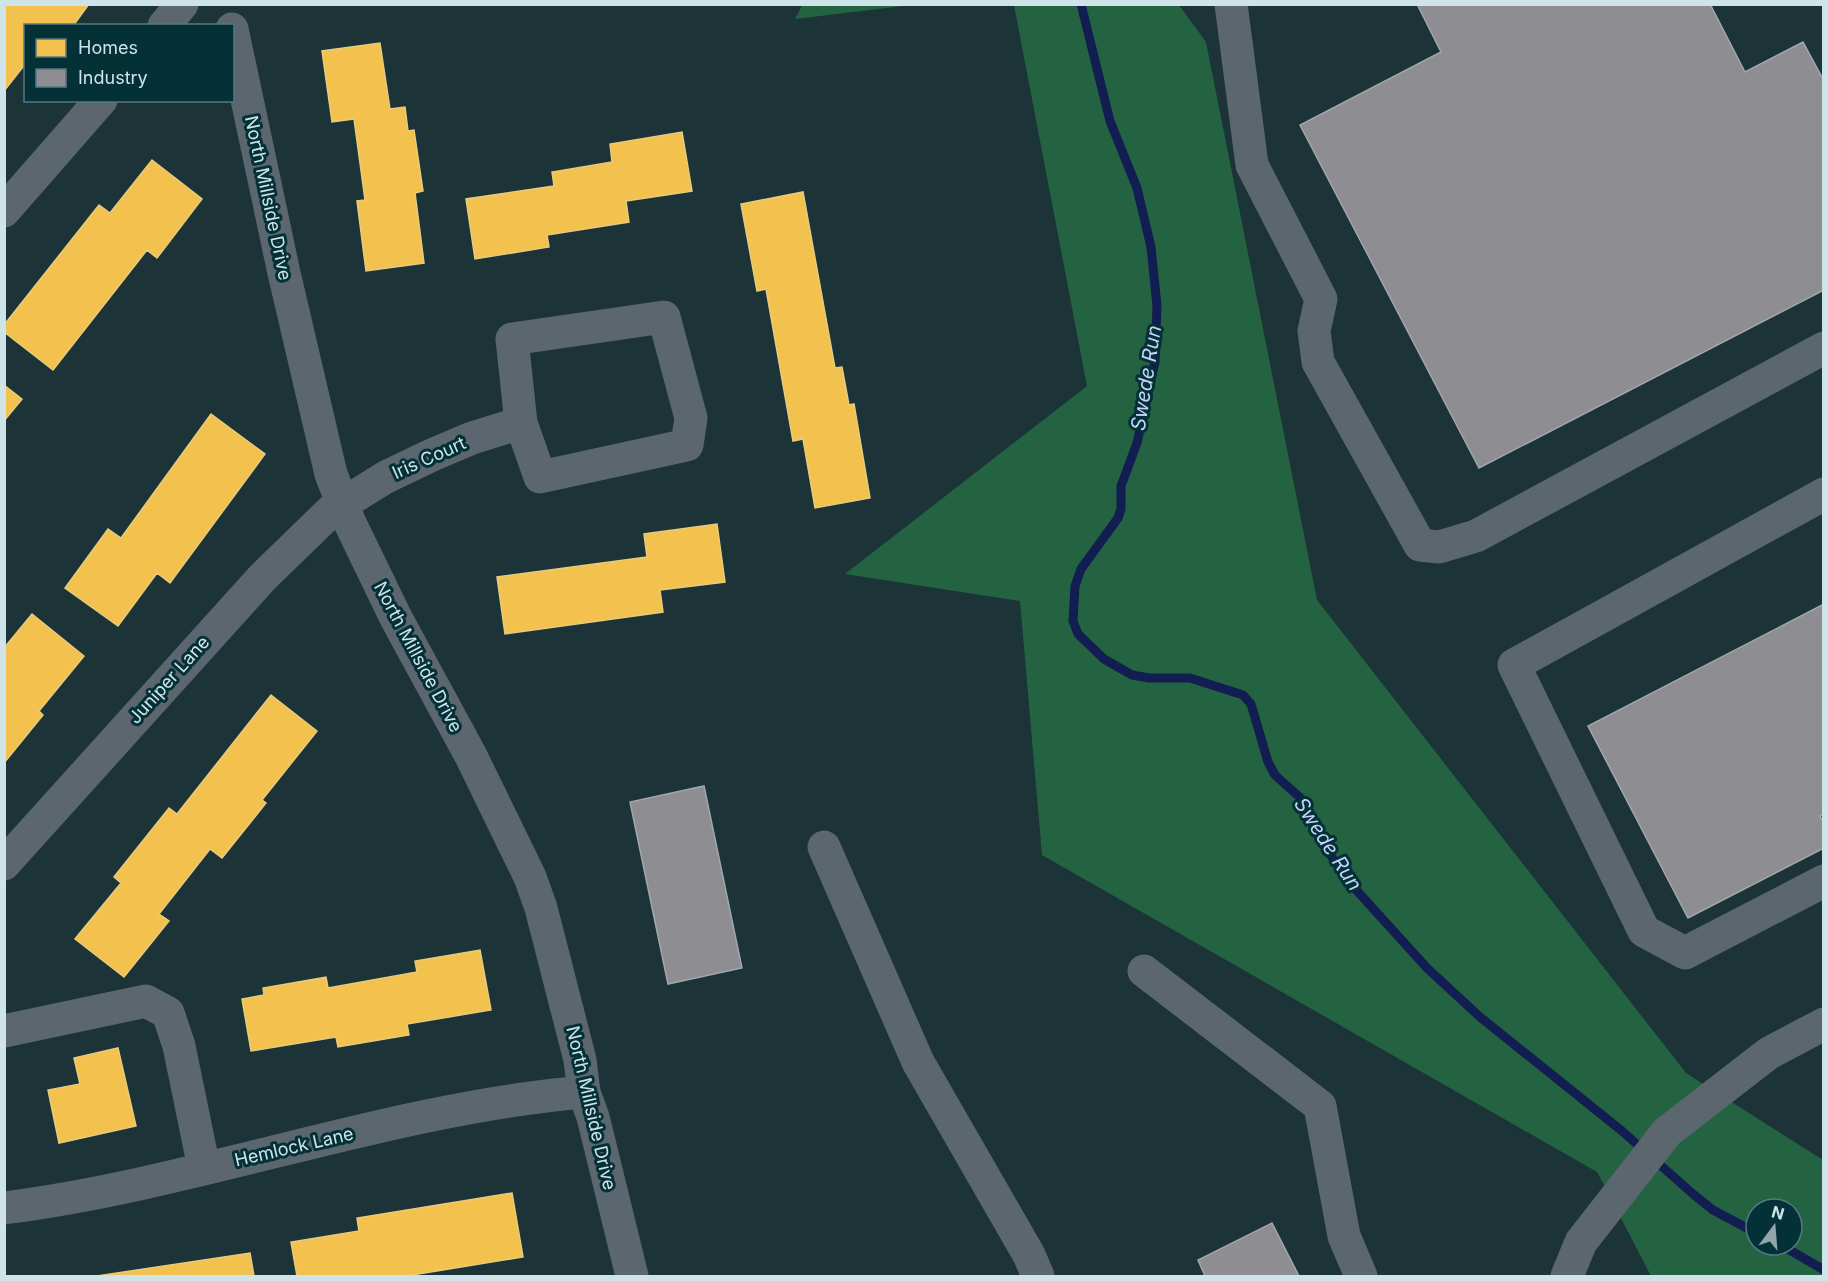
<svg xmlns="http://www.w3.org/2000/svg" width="1828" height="1281" font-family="Inter,sans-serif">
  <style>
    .green { fill: #246342; fill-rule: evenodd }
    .homes { fill: #f2c14e; stroke: #e8cc7c; stroke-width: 1.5 }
    .industry { fill: #8d8d92; stroke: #a1a7ac; stroke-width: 1.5 }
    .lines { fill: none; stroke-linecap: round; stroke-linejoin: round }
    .stream { stroke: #121d51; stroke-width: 9 }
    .minor { stroke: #5b666e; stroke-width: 33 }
    .labels { text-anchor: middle; stroke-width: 6; stroke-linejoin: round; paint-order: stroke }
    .street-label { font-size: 18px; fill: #cfe4e9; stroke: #043038 }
    .water-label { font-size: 20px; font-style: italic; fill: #c7d4f9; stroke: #043038 }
  </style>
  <rect width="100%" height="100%" fill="#1c3338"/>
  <path class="green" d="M803 4H912V5L795 19Z
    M1014 5H1179L1206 42 1317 600 1686 1073 1823 1160V1276H1651L1597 1172 1042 855 1020 601 845 574 1087 386ZM1756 1209H1792V1245H1756Z"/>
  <path class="homes" d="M7 4H89L73 26H26V63L4 91V8Z
    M380 43 390 109 405 107 408 131 414 130 423 191 415 193 424 263 366 271 357 201 365 200 354 119 332 122 322 51Z
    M682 132 692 191 626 201 629 222 547 235 549 247 475 259 466 199 554 186 552 172 612 162 610 144Z
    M152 160 202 199 157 258 147 250 53 370 4 332V325L99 205 110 213Z
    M803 192 835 368 842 367 849 405 854 404 870 498 815 508 803 439 793 441 766 289 757 291 741 204Z
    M4 385 22 399 4 421Z
    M211 414 265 454 170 583 157 573 118 626 65 588 108 529 121 538Z
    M717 524 725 582 660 590 663 612 505 634 497 577 647 557 644 534Z
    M32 614 84 656 39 711 43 715 4 763V648Z
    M271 695 317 731 262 800 266 803 222 858 210 849 159 914 169 921 124 977 75 939 121 883 114 877 169 808 177 814Z
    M480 950 491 1010 407 1024 409 1035 338 1047 336 1037 251 1051 242 999 264 995 263 988 326 977 328 988 417 972 415 961Z
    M118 1048 136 1126 59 1143 48 1090 80 1084 74 1058Z
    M512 1193 523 1257 406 1276H297L291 1242 359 1231 357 1218Z
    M250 1253 254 1276H97Z"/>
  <path class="industry" d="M1417 4H1710L1745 72 1803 42 1824 81V290L1479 468 1300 125 1441 52Z
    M1824 604V814L1820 816 1824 824V848L1688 918 1588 726Z
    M704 786 742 968 668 984 630 802Z
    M1272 1223 1299 1276H1205L1198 1260Z"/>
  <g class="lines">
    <path class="stream" d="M1081 4 1110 121 1137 188 1151 247 1157 306 1155 362 1137 443 1121 486V509L1118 518 1081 569 1075 586 1073 621 1078 634 1104 659 1132 675 1149 678H1190L1243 695 1251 704 1268 762 1275 775 1305 802 1323 844 1349 882 1427 968 1480 1017 1622 1131 1693 1194 1713 1210 1756 1233
      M1781 1245 1824 1270"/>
    <path class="minor" d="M1231 4 1252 165 1321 299 1314 331 1318 362 1420 545 1439 547 1476 536 1824 348
      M164 26 182 4
      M232 29 284 273 331 474 349 521 396 618 471 756 530 877 541 908 580 1060 584 1092 593 1117 632 1276
      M4 211 101 100
      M664 317 691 418 687 445 540 477 521 423 512 339Z
      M1824 494 1514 665 1644 931 1685 953 1824 881
      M824 847 918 1062 1029 1255 1038 1276
      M4 864 262 578 331 511 386 477 432 455 472 438 521 423
      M1144 971 1320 1106 1344 1236 1361 1276
      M4 1031 146 1001 168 1013 179 1046 204 1168
      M4 1208C200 1183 387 1109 584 1092
      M1567 1276 1581 1242 1667 1132 1769 1053 1824 1024"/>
  </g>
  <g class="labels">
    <g class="street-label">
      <text transform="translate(268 198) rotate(78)" y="6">North Millside Drive</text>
      <text transform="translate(429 458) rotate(-24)" y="6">Iris Court</text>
      <text transform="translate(418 657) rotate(62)" y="6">North Millside Drive</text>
      <text transform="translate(169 680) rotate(-48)" y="6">Juniper Lane</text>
      <text transform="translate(591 1108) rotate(77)" y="6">North Millside Drive</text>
      <text transform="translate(294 1147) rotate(-13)" y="6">Hemlock Lane</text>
    </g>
    <g class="water-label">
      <text transform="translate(1146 378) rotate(-81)" y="7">Swede Run</text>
      <text transform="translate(1328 844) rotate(57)" y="7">Swede Run</text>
    </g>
  </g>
  <rect width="1828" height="1281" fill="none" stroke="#cfe4e9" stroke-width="12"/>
  <rect x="24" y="24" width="210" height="78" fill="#043038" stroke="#55787f" stroke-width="1.5"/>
  <rect x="36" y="39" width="30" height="18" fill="#f2c14e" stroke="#55787f" stroke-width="1.5"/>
  <text x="78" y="54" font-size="18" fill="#cfe4e9">Homes</text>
  <rect x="36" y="69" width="30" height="18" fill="#8d8d92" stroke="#55787f" stroke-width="1.5"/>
  <text x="78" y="84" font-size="18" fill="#cfe4e9">Industry</text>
  <g transform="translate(1774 1227) rotate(16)"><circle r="28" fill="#043038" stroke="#55787f" stroke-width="1.5"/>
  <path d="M0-4.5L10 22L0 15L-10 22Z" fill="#90a6ab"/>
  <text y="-9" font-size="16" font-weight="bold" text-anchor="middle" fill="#cfe4e9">N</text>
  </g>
</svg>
